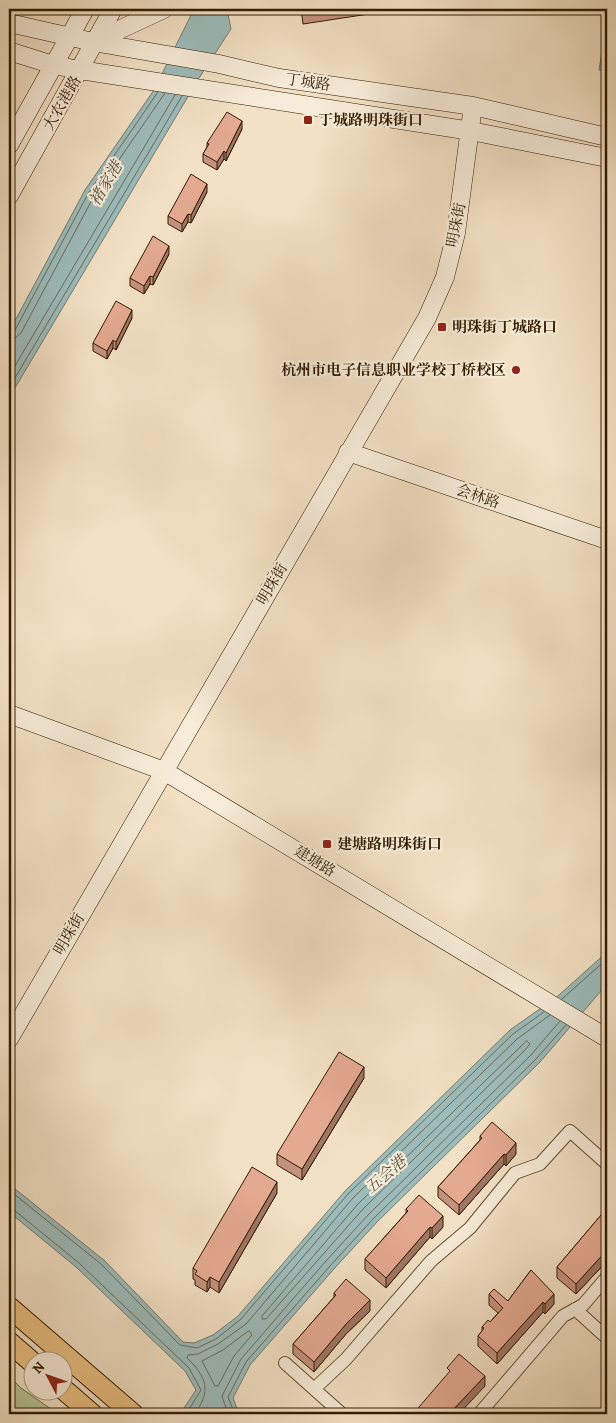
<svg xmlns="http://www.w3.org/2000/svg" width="616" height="1423" font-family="Alegreya,'Noto Serif SC',serif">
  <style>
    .green { fill: #b9c396; stroke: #76704b }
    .water { fill: #9dbcbb; stroke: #737c70 }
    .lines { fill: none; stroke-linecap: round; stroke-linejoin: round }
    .shore { stroke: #686c5e; stroke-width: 1 }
    .street-casing { stroke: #634d31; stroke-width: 14 }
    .secondary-casing { stroke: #331c00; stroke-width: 19 }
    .primary-casing { stroke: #331c00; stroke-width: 22 }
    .street { stroke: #f7ecd9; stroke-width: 12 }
    .secondary { stroke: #f7ecd9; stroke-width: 18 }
    .primary { stroke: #eac082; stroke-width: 20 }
    .wall { fill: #c4917d; stroke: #331c00 }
    .shaded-wall { fill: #a07666; stroke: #331c00 }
    .building { fill: #e4a991; stroke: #331c00 }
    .poi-dot { fill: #8f2418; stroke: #f7ecd9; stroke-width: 2 }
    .labels { text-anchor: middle; stroke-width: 4.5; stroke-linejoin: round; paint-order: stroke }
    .street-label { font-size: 15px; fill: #331c00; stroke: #f7ecd9 }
    .poi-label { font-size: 15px; font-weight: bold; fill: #331c00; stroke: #f7ecd9; text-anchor: start }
    .water-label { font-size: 16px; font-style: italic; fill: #585441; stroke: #f7ecd9 }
  </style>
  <rect width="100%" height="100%" fill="#f3e1c5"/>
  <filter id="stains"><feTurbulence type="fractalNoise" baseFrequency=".004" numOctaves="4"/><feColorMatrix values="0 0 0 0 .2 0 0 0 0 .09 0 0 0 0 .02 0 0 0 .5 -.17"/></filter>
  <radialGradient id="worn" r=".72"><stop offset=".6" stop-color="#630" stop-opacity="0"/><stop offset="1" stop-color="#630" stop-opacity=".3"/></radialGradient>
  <path class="green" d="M9 1376 21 1388 58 1414H9Z"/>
  <path class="water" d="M194 9H227L231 29 199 78 9 398V332L85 190 154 90Z
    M607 43V73L599 70 603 44Z
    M607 952V984L540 1062 377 1222 333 1270 250 1365 233 1398 238 1411 243 1414H180L196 1390 185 1371 76 1267 9 1212V1184L105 1261 183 1342 194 1343 213 1335 238 1316 345 1191 510 1030 558 996Z"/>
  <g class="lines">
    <path class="shore" d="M9 333 15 330 89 192 158 92
      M9 339 15 338 21 333 94 196 165 93
      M9 376 175 95
      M9 388 182 96
      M562 999 607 959
      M527 1041 530 1044 526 1049 363 1209 266 1319H262V1316L358 1204Z
      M9 1190 101 1264 180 1345 197 1348 216 1339 241 1319 348 1194 513 1034 544 1012
      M9 1209 14 1210 79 1263 189 1368 201 1390 186 1414
      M249 1331 252 1335 234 1356 218 1386H215L202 1361 223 1350Z
      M194 1414C212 1392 207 1377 187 1358L188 1355 198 1354 218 1344 246 1324 353 1198 517 1039 550 1015
      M228 1414 222 1396 241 1359 325 1262 369 1214 531 1055 560 1021
      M235 1414 228 1397 246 1362 330 1266 373 1219 536 1059 566 1025"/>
    <g class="street-casing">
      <path id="street" d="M575 1309 607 1338
        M285 1363 342 1414
        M314 1389 346 1359 431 1261 470 1228 515 1173 540 1164 570 1131 607 1164
        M479 1414 563 1316 583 1305 607 1277"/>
    </g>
    <g class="secondary-casing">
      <path id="secondary" d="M9 23 93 42 219 64 279 78 473 106 607 137
        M93 42 164 9
        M9 51 53 65 80 70 471 131 607 158
        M9 145 85 9
        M9 196 113 9
        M348 452 607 540
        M9 714 164 771 607 1038
        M9 1039 427 318 445 277 456 233 473 106"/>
    </g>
    <g class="primary-casing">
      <path id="primary" d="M9 1307 133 1414
        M9 1342 32 1362
        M62 1388 92 1414"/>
    </g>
    <use href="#street" class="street"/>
    <use href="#secondary" class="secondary"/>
    <use href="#primary" class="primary"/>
  </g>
  <path class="wall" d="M301 9H402L303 24Z
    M242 129 226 161 224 159 217 170 203 162V154L207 147V143Z
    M207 192 191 223 188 222 182 232 168 224V216Z
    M169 254 153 285 150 284 144 294 130 286V278Z
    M132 318 116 350 113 348 107 359 93 351V343Z
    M364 1078 302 1180 277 1165V1154Z
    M480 1136 516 1154 506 1166 504 1164 459 1215 438 1197V1187L480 1140Z
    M277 1193 219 1293 210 1287 207 1292 195 1285V1280L193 1279V1268Z
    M607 1208V1261L576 1294 557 1278V1267Z
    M406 1209 443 1227 432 1239 430 1237 386 1288 365 1270V1259L406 1213Z
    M531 1270 554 1304 545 1314 543 1312 497 1364 478 1346V1336L482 1331V1327L490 1322 498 1313 489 1305V1294L508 1301Z
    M334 1293 370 1311 346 1334 314 1372 293 1354V1344L334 1297Z"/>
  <path class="shaded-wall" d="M242 121V129L226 161V153Z
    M224 151V159L217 170V162Z
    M207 184V192L191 223V215Z
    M188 214V222L182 232V224Z
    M169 246V254L153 285V277Z
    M150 276V284L144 294V286Z
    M132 310V318L116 350V342Z
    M113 340V348L107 359V351Z
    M364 1067V1078L302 1180V1169Z
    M516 1143V1154L506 1166V1155Z
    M504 1154V1164L459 1215V1205Z
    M277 1182V1193L219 1293V1282Z
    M443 1216V1227L432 1239V1228Z
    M430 1227V1237L386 1288V1278Z
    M607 1250V1261L576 1294V1284Z
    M210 1277V1287L207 1292V1282Z
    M554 1294V1304L545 1314V1304Z
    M370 1300V1311L346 1334 314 1372V1362L346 1324Z
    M543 1302V1312L497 1364V1353Z
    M485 1376V1386L459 1414H449Z"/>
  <path class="building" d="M303 9H332L303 13Z
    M227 112 242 121 226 153 224 151 217 162 203 154 209 144 207 143Z
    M191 174 207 184 191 215 188 214 182 224 168 216Z
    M153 236 169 246 153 277 150 276 144 286 130 278Z
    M116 301 132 310 116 342 113 340 107 351 93 343Z
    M339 1052 364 1067 302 1169 277 1154Z
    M492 1122 516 1143 506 1155 504 1154 459 1205 438 1187 482 1138 480 1136Z
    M252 1167 277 1182 219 1282 210 1277 207 1282 195 1274 197 1271 193 1268Z
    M419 1195 443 1216 432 1228 430 1227 386 1278 365 1259 408 1211 406 1209Z
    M607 1208V1250L576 1284 557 1267Z
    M531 1270 554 1294 545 1304 543 1302 497 1353 478 1336 484 1328 482 1327 488 1320 490 1322 503 1308 489 1294 494 1289 508 1301Z
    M346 1279 370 1300 346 1324 314 1362 293 1344 336 1295 334 1293Z
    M459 1354 485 1376 449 1414H413L450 1371 447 1368Z"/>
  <g class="poi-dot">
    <rect x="303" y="115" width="10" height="10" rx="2.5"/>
    <rect x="437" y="322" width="10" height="10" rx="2.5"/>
    <circle cx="516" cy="370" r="5"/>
    <rect x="322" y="839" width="10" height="10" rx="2.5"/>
  </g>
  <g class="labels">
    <g class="street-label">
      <text transform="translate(308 82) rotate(8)" y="5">丁城路</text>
      <text transform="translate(62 103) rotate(-60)" y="5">大农港路</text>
      <text transform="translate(456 225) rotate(-79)" y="5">明珠街</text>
      <text transform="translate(478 496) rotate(19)" y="5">会林路</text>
      <text transform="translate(272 584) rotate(-60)" y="5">明珠街</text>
      <text transform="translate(315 861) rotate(31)" y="5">建塘路</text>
      <text transform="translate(69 934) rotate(-60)" y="5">明珠街</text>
    </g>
    <g class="poi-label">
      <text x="318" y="125">丁城路明珠街口</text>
      <text x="452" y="332">明珠街丁城路口</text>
      <text x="506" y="375" text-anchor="end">杭州市电子信息职业学校丁桥校区</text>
      <text x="337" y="849">建塘路明珠街口</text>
    </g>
    <g class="water-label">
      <text transform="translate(105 183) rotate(-59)" y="6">褚家港</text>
      <text transform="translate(385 1174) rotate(-41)" y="6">五会港</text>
    </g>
  </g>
  <rect width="616" height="1423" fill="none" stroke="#f3e1c5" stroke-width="30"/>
  <rect x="10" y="10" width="596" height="1403" fill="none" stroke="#331c00" stroke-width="2.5"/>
  <rect x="15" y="15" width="586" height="1393" fill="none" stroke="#331c00"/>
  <g transform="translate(48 1376) rotate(311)"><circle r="24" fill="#f7ecd9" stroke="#a99982"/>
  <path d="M0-4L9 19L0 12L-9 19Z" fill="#8f2418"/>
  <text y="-8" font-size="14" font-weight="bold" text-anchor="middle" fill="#331c00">N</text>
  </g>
  <rect width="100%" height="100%" filter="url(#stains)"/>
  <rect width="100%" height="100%" fill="url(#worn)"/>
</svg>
